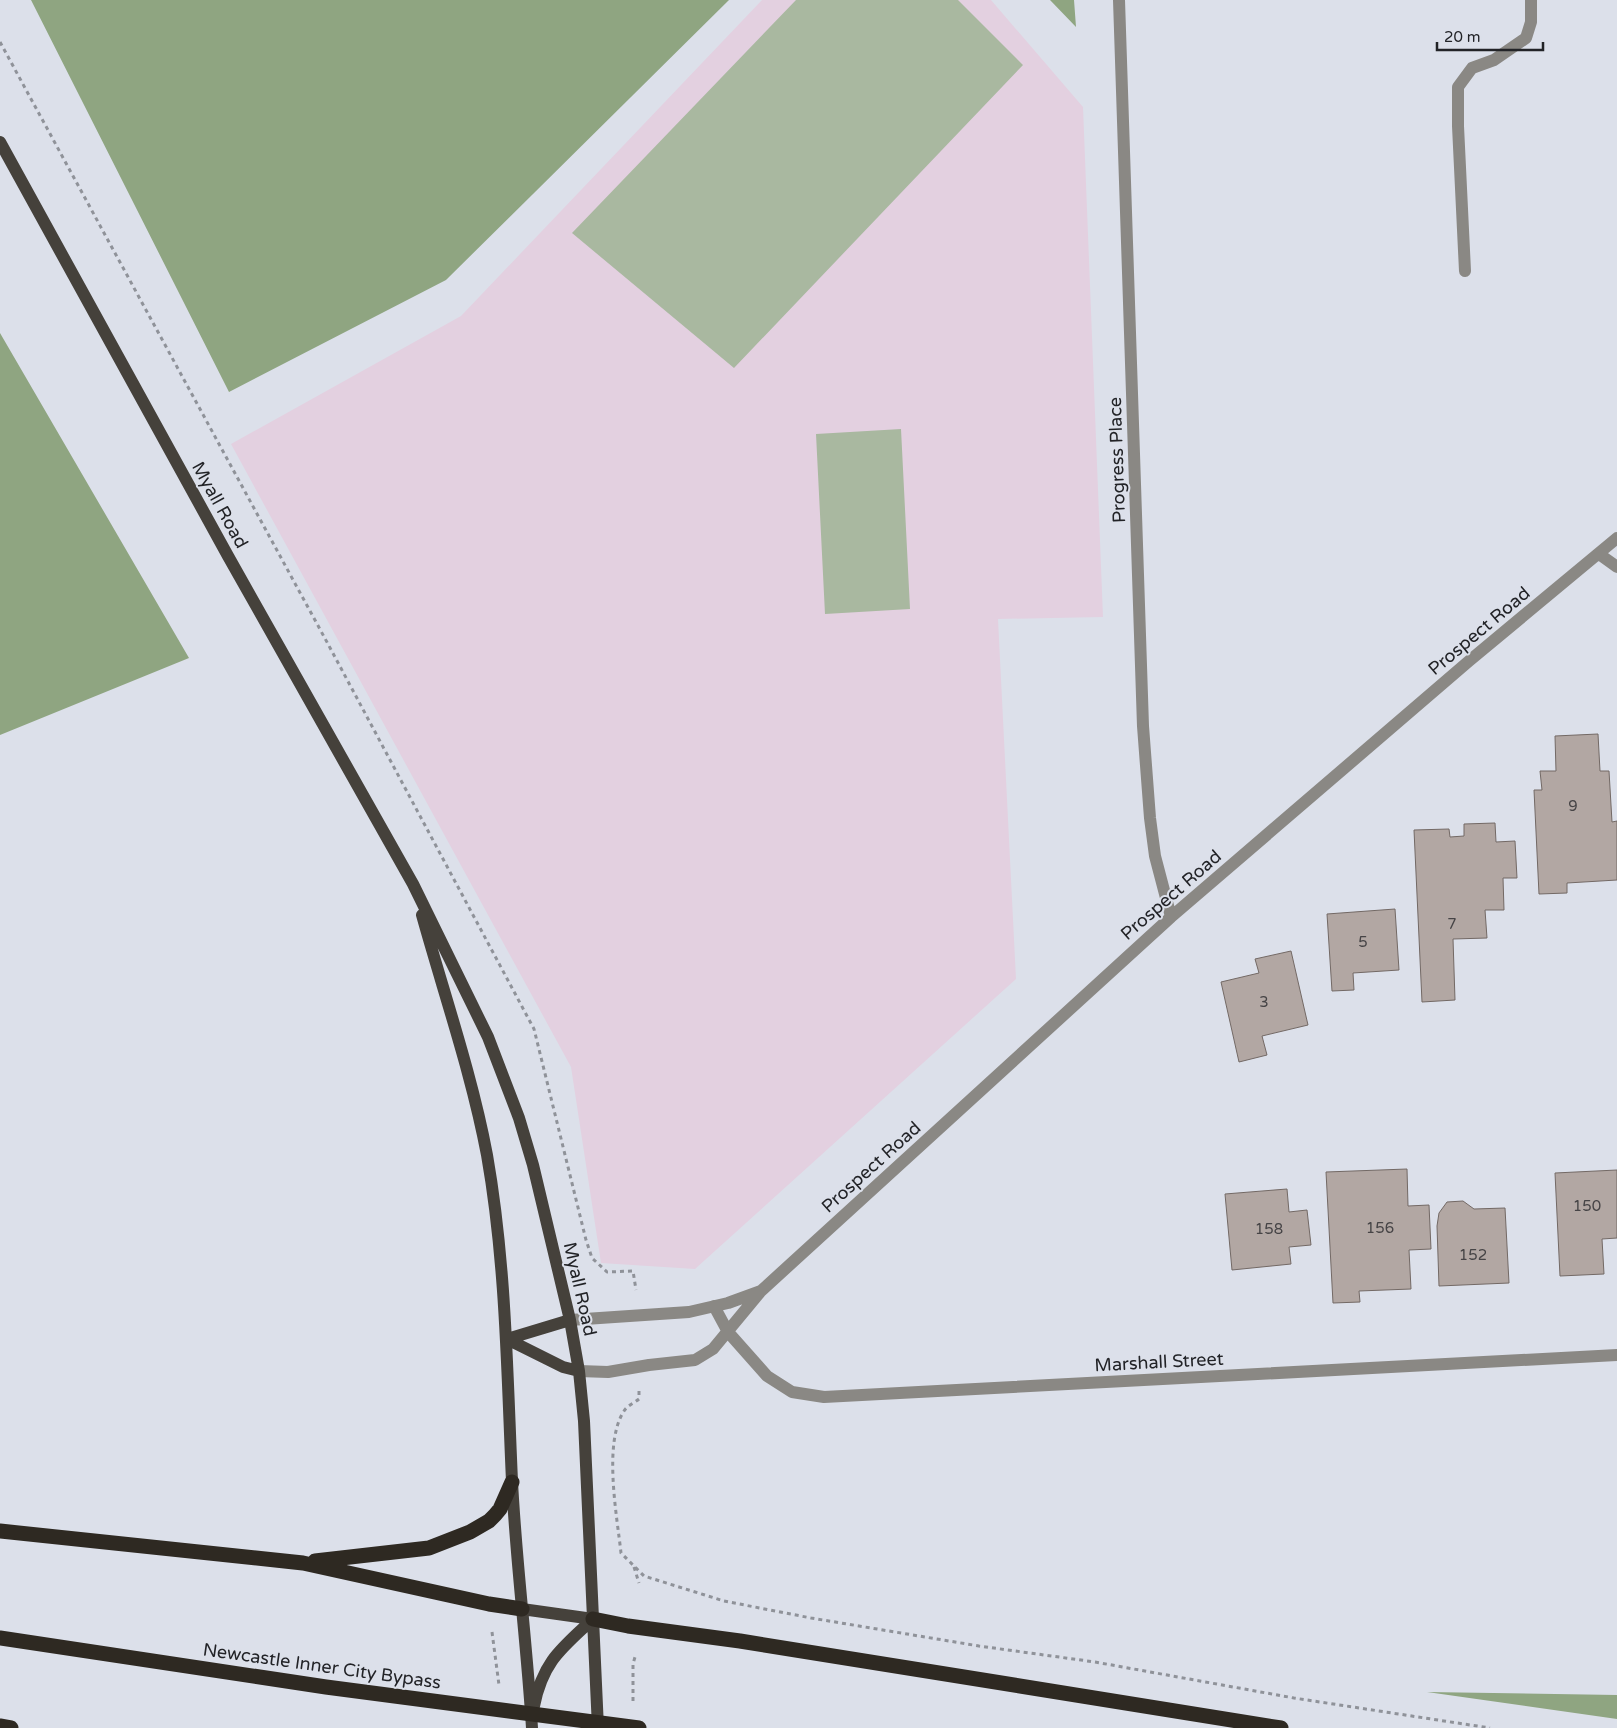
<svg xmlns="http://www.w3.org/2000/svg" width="1617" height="1728" font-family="'Varela Round',sans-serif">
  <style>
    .education { fill: #e3d0e0 }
    .green { fill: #a9b8a0 }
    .forest { fill: #8fa581 }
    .building { fill: #b2a7a3; stroke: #736965 }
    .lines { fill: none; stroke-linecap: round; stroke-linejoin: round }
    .path { stroke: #8f9299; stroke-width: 3; stroke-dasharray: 4 4; stroke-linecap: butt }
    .minor { stroke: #8a8884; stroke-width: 12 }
    .major { stroke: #45413b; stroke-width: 12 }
    .highway { stroke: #2e2922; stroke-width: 15 }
    .labels { text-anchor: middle; stroke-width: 4; stroke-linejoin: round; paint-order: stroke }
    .number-label { font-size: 15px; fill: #464446 }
    .street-label { font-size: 18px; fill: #222327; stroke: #dce0ea }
  </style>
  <rect width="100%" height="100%" fill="#dce0ea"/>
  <path class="education" d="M762 0H991L1083 107 1103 617 998 619 1016 979 695 1269 601 1263 571 1067 231 444 461 316Z"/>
  <path class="green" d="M796 0H958L1023 65 734 368 572 233Z
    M901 429 910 609 825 614 816 434Z"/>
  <path class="forest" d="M31 0H729L446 280 229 392Z
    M1050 0H1074L1076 27Z
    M0 333 189 658 0 735Z
    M1427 1692 1617 1695V1719Z"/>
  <path class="building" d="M1598 734 1600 771H1609L1612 822 1617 821V880L1567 883V893L1539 894 1534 790H1542L1540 771H1556L1555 736Z
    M1495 823 1496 842 1515 841 1517 878H1503L1504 910H1485L1487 938 1453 939 1455 1000 1422 1002 1414 830 1449 829 1450 837 1464 836V824Z
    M1395 909 1399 970 1353 973 1354 990 1332 991 1327 914Z
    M1291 951 1308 1025 1262 1036 1267 1055 1239 1062 1221 982 1259 973 1255 959Z
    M1407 1169 1408 1206 1429 1205 1431 1249 1409 1250 1411 1289 1359 1291 1360 1302 1333 1303 1326 1172Z
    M1617 1170V1238L1602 1239 1604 1274 1560 1276 1555 1173Z
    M1287 1189 1289 1212 1307 1210 1311 1245 1289 1247 1291 1264 1232 1270 1225 1194Z
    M1463 1201 1474 1209 1505 1208 1509 1283 1439 1286 1437 1226 1439 1213 1447 1202Z"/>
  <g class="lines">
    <path class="path" d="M0 42 328 644 534 1029 586 1240 592 1258 607 1272 633 1271 636 1290
      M639 1391V1399C634 1403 627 1406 624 1411 603 1443 617 1516 621 1553L644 1576 724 1601 811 1618 979 1646 1095 1662 1294 1698 1490 1728
      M634 1567 639 1583
      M492 1632 499 1685
      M633 1701V1664L635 1657"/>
    <path class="minor" d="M1119 0 1143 726 1150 818 1155 856 1171 917
      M1465 271 1458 126V87L1472 68 1494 60 1526 38 1531 22V0
      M1599 554 1617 567
      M714 1306 728 1332 767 1376 792 1392 824 1397 1617 1355
      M570 1320 689 1312 728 1303 761 1291
      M579 1371 608 1372 649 1365 695 1360 713 1349 761 1291 1171 917 1469 661 1617 538"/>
    <path class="major" d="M0 142 228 556 413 884 488 1037 519 1118 533 1165 570 1320 579 1371 584 1421 598 1728
      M422 915C444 994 472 1075 487 1155 506 1263 507 1372 512 1481 516 1563 527 1645 532 1728
      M507 1339 563 1367 579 1371
      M507 1339 570 1320
      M522 1609 593 1619
      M534 1706C543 1661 562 1648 593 1619"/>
    <path class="highway" d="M0 1531 303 1563 489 1604 522 1609
      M315 1561 429 1548 470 1532 489 1521 495 1515 500 1509 512 1482
      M593 1619 628 1626 740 1641 1281 1728
      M0 1638 326 1687 639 1728
      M0 1726 11 1728"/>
  </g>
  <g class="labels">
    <g class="number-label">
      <text x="1573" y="811">9</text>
      <text x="1452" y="929">7</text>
      <text x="1363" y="947">5</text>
      <text x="1264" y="1007">3</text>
      <text x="1587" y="1211">150</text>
      <text x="1380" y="1233">156</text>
      <text x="1269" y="1234">158</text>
      <text x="1473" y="1260">152</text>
    </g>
    <g class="street-label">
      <text transform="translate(1117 460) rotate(-92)" y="6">Progress Place</text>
      <text transform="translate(220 505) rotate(61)" y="6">Myall Road</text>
      <text transform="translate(1479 631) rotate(-40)" y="6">Prospect Road</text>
      <text transform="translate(1171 895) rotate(-41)" y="6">Prospect Road</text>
      <text transform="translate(871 1167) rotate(-42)" y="6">Prospect Road</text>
      <text transform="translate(580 1289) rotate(77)" y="6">Myall Road</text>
      <text transform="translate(1159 1362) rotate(-3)" y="6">Marshall Street</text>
      <text transform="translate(322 1666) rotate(8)" y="6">Newcastle Inner City Bypass</text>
    </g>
  </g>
  <path d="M1437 42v8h106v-8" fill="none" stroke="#222327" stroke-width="2.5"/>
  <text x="1444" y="42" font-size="15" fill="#222327" stroke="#dce0ea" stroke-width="4" paint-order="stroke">20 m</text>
</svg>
